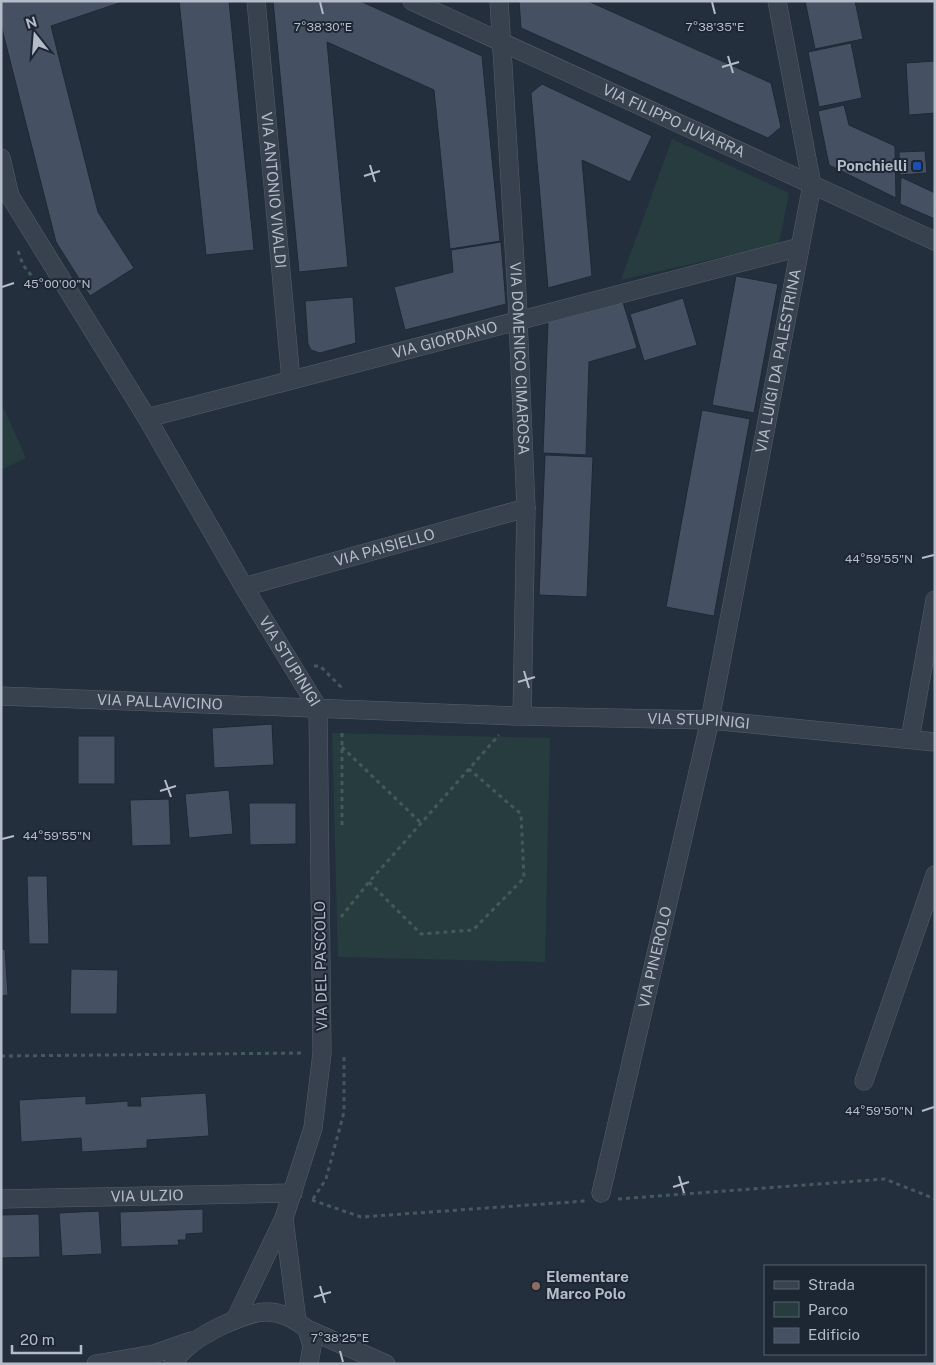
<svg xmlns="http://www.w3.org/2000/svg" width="936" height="1365" font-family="'Public Sans',sans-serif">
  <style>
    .green { fill: #263c3f }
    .building { fill: #455162; stroke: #1f2835 }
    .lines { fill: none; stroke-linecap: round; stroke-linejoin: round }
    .minor-casing { stroke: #565f6c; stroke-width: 19 }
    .path { stroke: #44595c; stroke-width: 3; stroke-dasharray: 4 4; stroke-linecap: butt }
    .minor { stroke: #38414e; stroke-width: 18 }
    .ticks { fill: none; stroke: #b4bcc9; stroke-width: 2 }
    .transit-dot { fill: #1a4fb4; stroke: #1d2633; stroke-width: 2 }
    .education-dot { fill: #8d6e63; stroke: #1d2633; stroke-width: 2 }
    .labels { text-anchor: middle; stroke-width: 4; stroke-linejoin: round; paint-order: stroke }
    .street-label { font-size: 15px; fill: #b4bcc9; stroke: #1d2633 }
    .poi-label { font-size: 15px; font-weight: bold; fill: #b4bcc9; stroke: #1d2633; text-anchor: end }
    .ticks-label { font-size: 12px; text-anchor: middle; fill: #b4bcc9; stroke: #1d2633; stroke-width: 4; stroke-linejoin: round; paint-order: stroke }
  </style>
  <rect width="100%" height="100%" fill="#242f3e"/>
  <path class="green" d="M672 139 789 193 779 244 621 280Z
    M1 402 26 458 1 470Z
    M332 733 550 738 545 962 338 957Z"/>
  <path class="building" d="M1 1H125L51 26 98 212 134 268 90 296 56 242 1 25Z
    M179 1H229L254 250 206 255Z
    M273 1H360L482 56 500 241 450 249 434 90 327 42 348 267 299 272Z
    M519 1H588L771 83 781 127 768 138 521 28Z
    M805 1H855L863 39 815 49Z
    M851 43 862 98 819 107 808 52Z
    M935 61V113L909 115 906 63Z
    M542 84 652 136 630 182 582 160 592 276 548 288 531 93Z
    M844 105 849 125 895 146 896 198 829 165 818 111Z
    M925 151 927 173 900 175 899 152Z
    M901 177 935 193V219L900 204Z
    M501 242 506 304 405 330 394 287 453 272 451 250Z
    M736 276 778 284 754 413 712 405Z
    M353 297 356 343 320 353 311 350 308 344 305 301Z
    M683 298 697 345 644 361 630 314Z
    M622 299 637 348 589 362 586 455 543 453 548 321Z
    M702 410 750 419 714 616 666 607Z
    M545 455 593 457 587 597 539 595Z
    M272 724 274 765 214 768 212 728Z
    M78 736H115V784H78Z
    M229 790 233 834 189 838 185 794Z
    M169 799 171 845 132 846 130 800Z
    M249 803H296V844L250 845Z
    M27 876H47L49 944H29Z
    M1 949H5L8 995 1 996Z
    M71 969 118 970 117 1014H70Z
    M206 1093 209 1136 147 1140V1148L82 1152 81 1138 21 1142 19 1100 86 1096V1104L128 1101V1106H141L140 1097Z
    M203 1209V1233L186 1234V1240H178L179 1245 121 1247 120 1212Z
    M99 1211 102 1254 62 1256 59 1213Z
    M39 1214 40 1257 1 1258V1215Z"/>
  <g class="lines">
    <g class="minor-casing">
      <g id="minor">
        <path id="s1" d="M256 1 291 380"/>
        <path id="s2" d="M412 1 935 241"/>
        <path id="s3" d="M499 1 517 295 526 508 522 715"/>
        <path id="s4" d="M1 158 10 196 147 418 244 587 318 708"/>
        <path id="s5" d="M147 418 800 247"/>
        <path id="s6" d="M244 587 526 508"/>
        <path id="s7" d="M1 696 516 716 710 720 935 742"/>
        <path d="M910 739 935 600"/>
        <path d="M864 1081 935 875"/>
        <path id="s8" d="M601 1193 710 720 812 185 777 1"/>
        <path id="s9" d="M1 1199 293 1193"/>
        <path d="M284 1219 297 1321"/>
        <path d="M235 1320 284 1218 313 1128 322 1053 318 708"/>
        <path d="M307 1329 386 1364"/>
        <path d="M96 1364 154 1354 191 1341"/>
        <path d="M173 1364C176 1359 180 1353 185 1349 201 1334 243 1313 265 1312 281 1311 294 1319 307 1329L312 1346 309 1364"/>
      </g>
    </g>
    <path class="path" d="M18 251 23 265 39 285
      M314 666H320L341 687V690
      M342 747 421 823
      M342 825V729
      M369 882 421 934 473 930 524 878 521 814 469 769
      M341 917 369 882 499 735
      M1 1056 303 1053
      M313 1199 326 1179 344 1112V1057
      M618 1199 885 1179 935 1199
      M312 1200 361 1217 585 1201"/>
    <use href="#minor" class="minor"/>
  </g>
  <path class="ticks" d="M320 2 323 14M712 2 715 14M728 56 733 73M722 67 739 62M370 165 375 182M364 176 380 171M2 287 14 283M922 558 934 555M524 671 529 688M518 682 535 677M165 780 171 797M160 791 176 786M2 839 14 836M922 1111 934 1107M679 1176 684 1193M673 1187 689 1182M320 1286 325 1303M314 1297 331 1292M340 1351 343 1362"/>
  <rect class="transit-dot" x="912" y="161" width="10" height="10" rx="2.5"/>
  <circle class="education-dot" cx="536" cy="1286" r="5"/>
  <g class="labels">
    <g class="street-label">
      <text dy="5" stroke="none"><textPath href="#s2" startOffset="288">VIA FILIPPO JUVARRA</textPath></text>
      <text dy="5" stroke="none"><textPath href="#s1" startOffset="190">VIA ANTONIO VIVALDI</textPath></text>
      <text dy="5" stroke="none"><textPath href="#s5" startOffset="308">VIA GIORDANO</textPath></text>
      <text dy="5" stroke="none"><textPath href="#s3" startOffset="358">VIA DOMENICO CIMAROSA</textPath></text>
      <text dy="5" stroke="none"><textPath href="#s8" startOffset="851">VIA LUIGI DA PALESTRINA</textPath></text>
      <text dy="5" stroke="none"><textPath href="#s6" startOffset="146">VIA PAISIELLO</textPath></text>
      <text dy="5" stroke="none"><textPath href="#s4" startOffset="582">VIA STUPINIGI</textPath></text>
      <text dy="5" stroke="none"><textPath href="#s7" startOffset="159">VIA PALLAVICINO</textPath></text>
      <text dy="5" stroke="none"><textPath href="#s7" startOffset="698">VIA STUPINIGI</textPath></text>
      <text dy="5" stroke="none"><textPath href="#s8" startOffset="242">VIA PINEROLO</textPath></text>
      <text transform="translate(321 966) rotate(-91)" y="5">VIA DEL PASCOLO</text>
      <text dy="5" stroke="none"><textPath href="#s9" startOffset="146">VIA ULZIO</textPath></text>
    </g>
    <g class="poi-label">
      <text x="907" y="171">Ponchielli</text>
      <text x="546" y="1282" text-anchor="start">Elementare<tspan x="546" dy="17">Marco Polo</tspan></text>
    </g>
  </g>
  <g class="ticks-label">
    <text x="323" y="31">7°38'30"E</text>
    <text x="715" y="31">7°38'35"E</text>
    <text x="57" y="288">45°00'00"N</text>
    <text x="879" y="563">44°59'55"N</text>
    <text x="57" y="840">44°59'55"N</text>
    <text x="879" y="1115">44°59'50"N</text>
    <text x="340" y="1342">7°38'25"E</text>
  </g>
  <rect width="936" height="1365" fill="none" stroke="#b4bcc9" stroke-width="5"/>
  <rect x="764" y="1265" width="162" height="90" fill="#1d2633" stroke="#59626f"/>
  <rect x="774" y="1281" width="25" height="8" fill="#38414e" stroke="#59626f"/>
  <text x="808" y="1290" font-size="15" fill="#b4bcc9">Strada</text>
  <rect x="774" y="1302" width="25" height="15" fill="#263c3f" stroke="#59626f"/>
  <text x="808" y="1315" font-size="15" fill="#b4bcc9">Parco</text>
  <rect x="774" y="1328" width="25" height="15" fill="#455162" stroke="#59626f"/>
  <text x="808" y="1340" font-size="15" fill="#b4bcc9">Edificio</text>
  <g transform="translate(35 35) rotate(343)" stroke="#1d2633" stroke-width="4" paint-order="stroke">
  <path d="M0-4L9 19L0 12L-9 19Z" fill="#b4bcc9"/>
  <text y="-8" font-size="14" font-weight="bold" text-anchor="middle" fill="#b4bcc9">N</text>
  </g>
  <path d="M12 1345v8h69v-8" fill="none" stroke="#b4bcc9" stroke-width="2.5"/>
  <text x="20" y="1345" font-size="15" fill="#b4bcc9" stroke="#1d2633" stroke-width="4" paint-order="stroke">20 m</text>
</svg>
